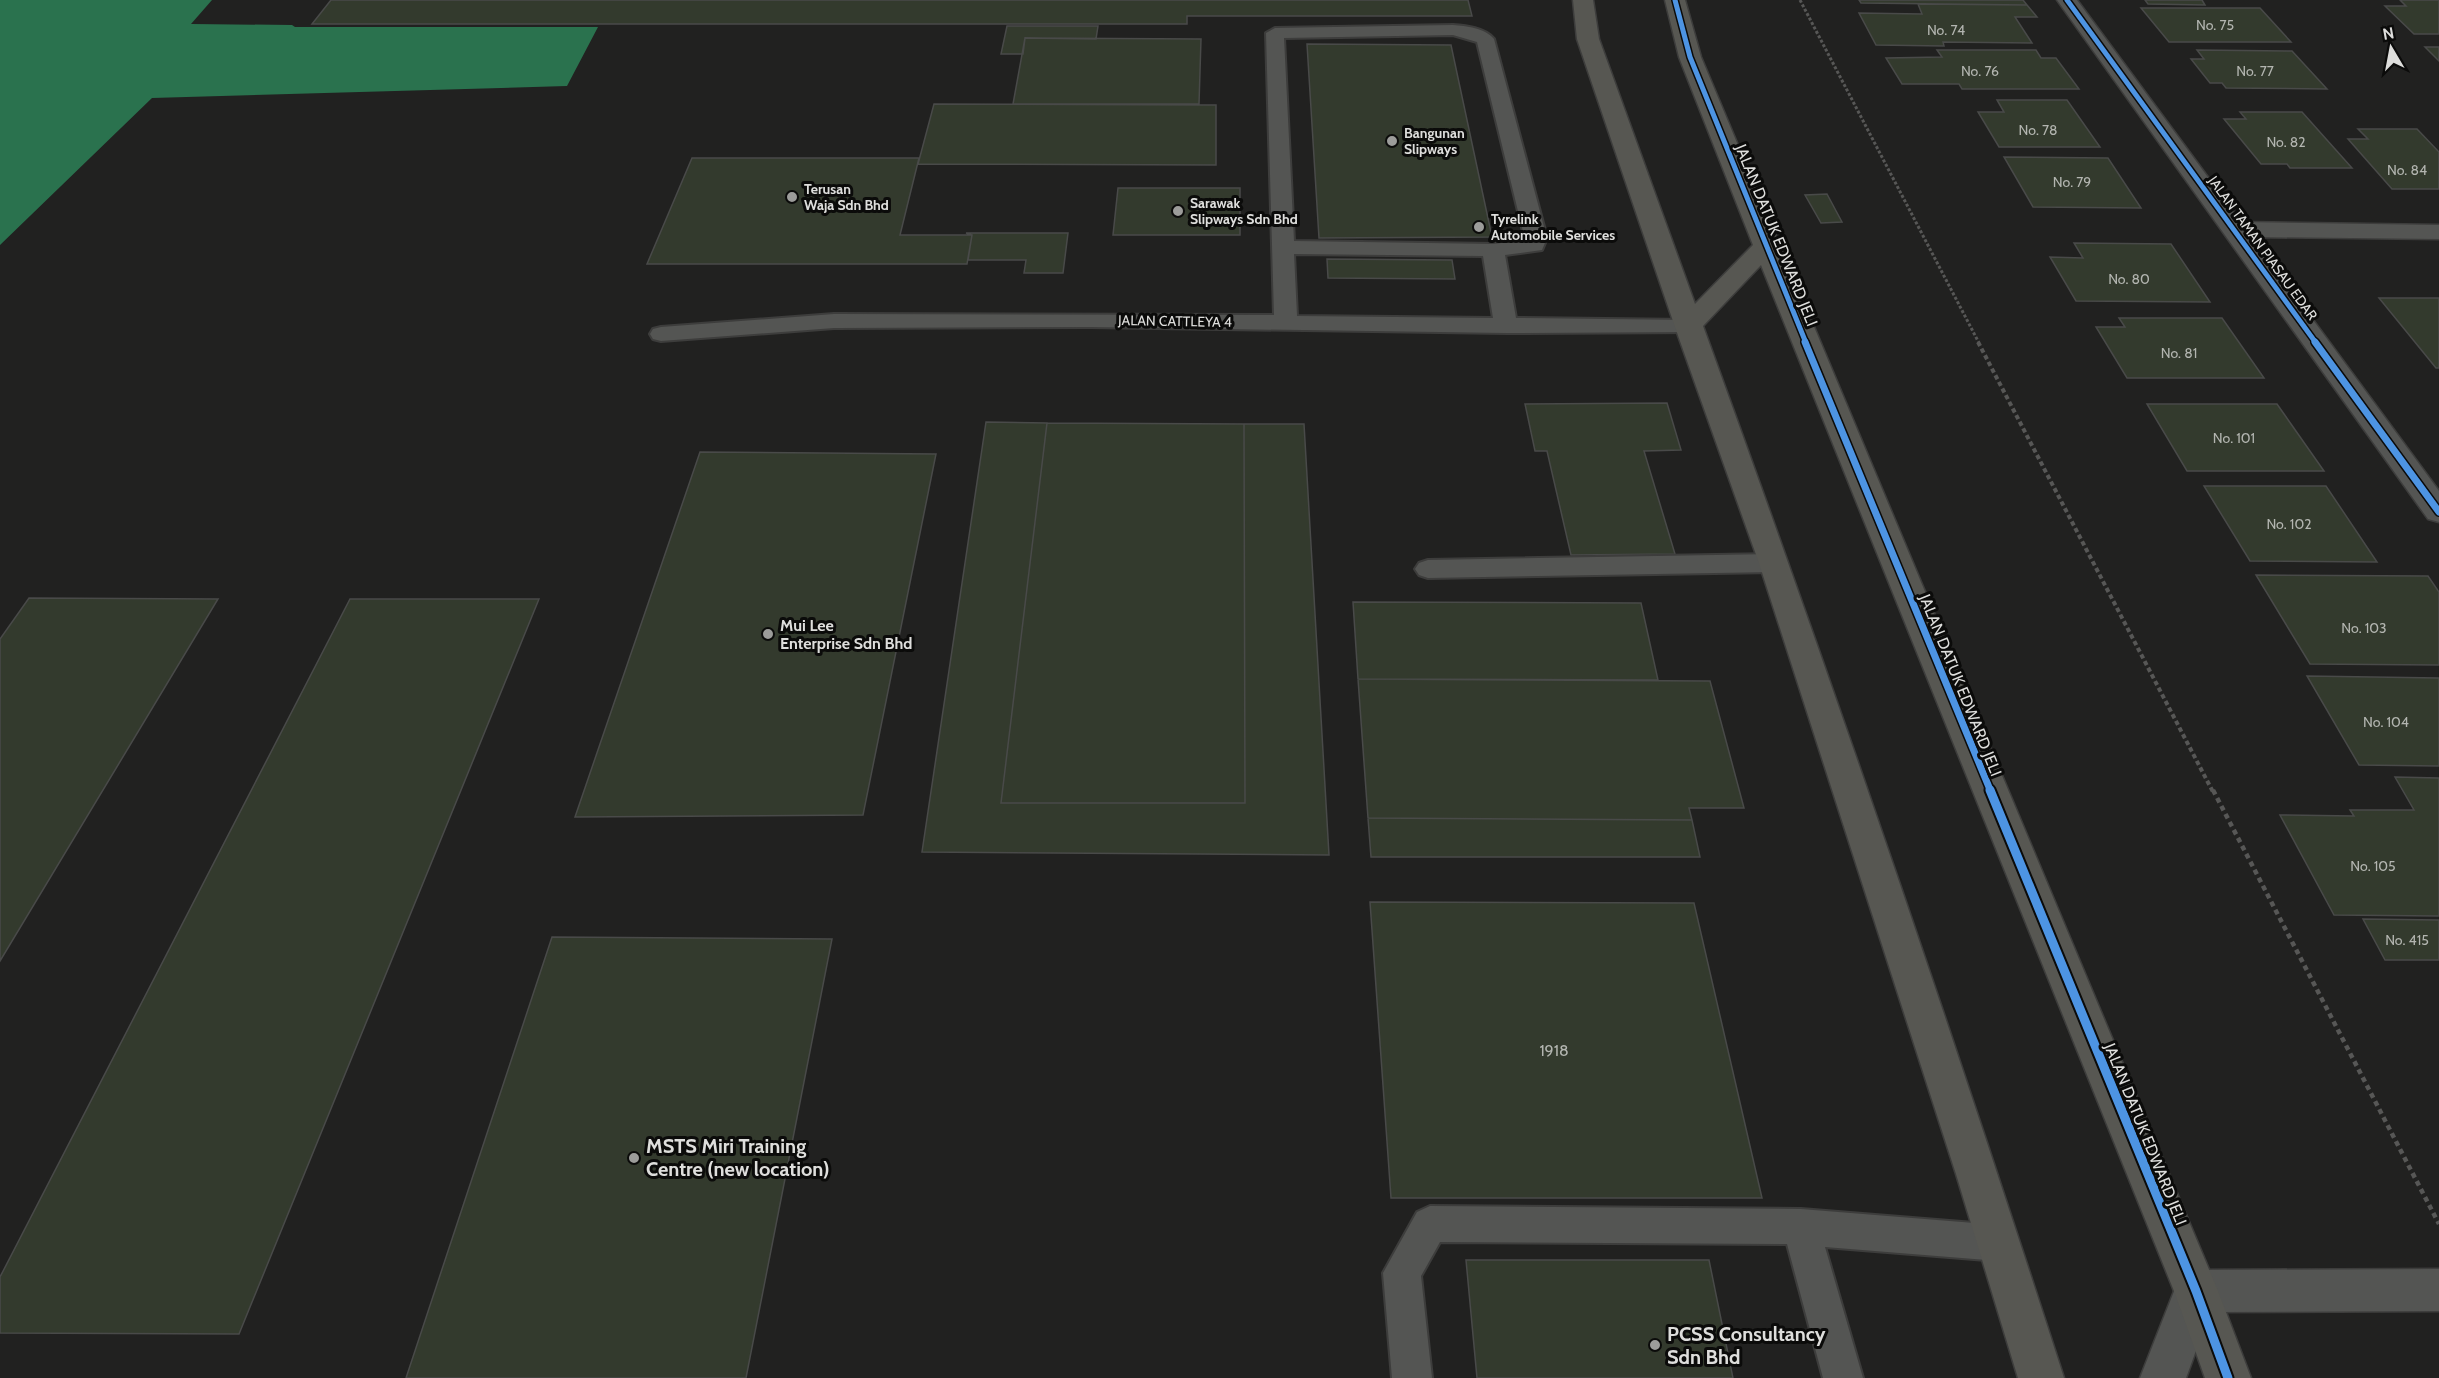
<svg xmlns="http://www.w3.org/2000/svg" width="2439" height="1378" font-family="Cabin,sans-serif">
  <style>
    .water { fill: #2a724e }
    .building { fill: #333a2d; stroke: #494a49; stroke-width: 1.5 }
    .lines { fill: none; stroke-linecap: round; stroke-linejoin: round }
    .lane-casing { stroke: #3d3d3c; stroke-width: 4 }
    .street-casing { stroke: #3d3d3c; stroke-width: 3 }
    .secondary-casing { stroke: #3d3d3c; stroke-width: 3 }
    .path-far2 { stroke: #575756; stroke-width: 3; stroke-dasharray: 3 2; stroke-linecap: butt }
    .path-far1 { stroke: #575756; stroke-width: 4; stroke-dasharray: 4.5 3; stroke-linecap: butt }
    .path { stroke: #575756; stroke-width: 4.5; stroke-dasharray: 5 4; stroke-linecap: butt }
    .lane { fill: #545553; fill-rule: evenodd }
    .street { fill: #545553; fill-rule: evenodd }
    .secondary { fill: #575752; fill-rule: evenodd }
    .cycleway-far2-casing { stroke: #0b0b0a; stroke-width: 8 }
    .cycleway-far1-casing { stroke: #0b0b0a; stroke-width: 10 }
    .cycleway-casing { stroke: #0b0b0a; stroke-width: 13 }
    .cycleway-far2 { stroke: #4d94e3; stroke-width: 5 }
    .cycleway-far1 { stroke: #4d94e3; stroke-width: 7 }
    .cycleway { stroke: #4d94e3; stroke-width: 9 }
    .poi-dot { fill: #9c9c9a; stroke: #0b0b0a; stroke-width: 2 }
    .labels { text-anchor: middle; stroke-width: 6; stroke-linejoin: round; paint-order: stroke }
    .number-label { font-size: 14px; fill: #b3b5b0 }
    .far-poi-label { font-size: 14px; font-weight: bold; fill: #dededc; stroke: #0b0b0a; text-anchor: start }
    .far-street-label { font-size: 14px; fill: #dededc; stroke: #0b0b0a }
    .street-label { font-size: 16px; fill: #dededc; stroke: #0b0b0a }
    .poi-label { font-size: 16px; font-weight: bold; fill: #dededc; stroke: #0b0b0a; text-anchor: start }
    .near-number-label { font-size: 16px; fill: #b3b5b0 }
    .near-poi-label { font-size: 20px; font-weight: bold; fill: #dededc; stroke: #0b0b0a; text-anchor: start }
  </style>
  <rect width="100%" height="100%" fill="#212120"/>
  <path class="water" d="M0 0H212L191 24 292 25 295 27H598L567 86 152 98 0 245Z"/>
  <path class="building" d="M331 0H1468L1472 16H1187V24H312Z
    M1859 0H2023L2027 5 1861 3Z
    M2145 0H2202L2205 5 2148 4Z
    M2400 0H2439V34H2414L2385 6H2406Z
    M1918 4 2027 5 2037 17H2015L2032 43 1943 42 1944 46 1876 45 1859 13 1922 14Z
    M2141 8H2260L2291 42H2169Z
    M1007 26H1098L1096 39 1025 38 1023 54H1001Z
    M1025 38 1201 39 1199 104H1013Z
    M1307 44 1451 45 1492 237 1319 238Z
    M2425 47H2439V61Z
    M1937 50H2036L2041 58H2056L2079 89H1962L1959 84H1902L1886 58 1942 57Z
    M2197 50 2292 51 2327 89 2226 88 2222 83H2210L2191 59H2204Z
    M1997 100H2067L2100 147H1999L1978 112H2004Z
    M934 104 1216 105V165L918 164Z
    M2240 112H2302L2352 168H2290L2287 164H2261L2224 119H2246Z
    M2358 129H2417L2439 152V189H2392L2348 139H2368Z
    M2004 157 2108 158 2141 208 2033 207Z
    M692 158H919L900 235H972L967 264H647Z
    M1118 188H1240V235H1113Z
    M1827 194 1842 222 1821 223 1805 195Z
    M966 233H1068L1063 273H1024L1026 260H968L972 235Z
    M2074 243 2171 244 2210 302 2076 301 2050 257 2083 258Z
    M1327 259 1452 260 1455 279 1328 278Z
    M2379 298H2439V368H2436Z
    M2119 318H2222L2264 378H2127L2096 327H2125Z
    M1667 403 1681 450 1644 451 1675 554 1571 555 1547 451H1535L1525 404Z
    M2147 404H2277L2324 471H2187Z
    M986 422 1047 423 1001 803H1245L1244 424H1304L1329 855 922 852Z
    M1047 423 1244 424 1245 803H1001Z
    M700 452 936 454 863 815 575 817Z
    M2204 486H2326L2377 562 2250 561Z
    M2256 575 2428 576 2439 592V665L2310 664Z
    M29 598 218 599 0 961V639Z
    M350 599H539L239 1334 0 1333V1277Z
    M1353 602 1641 603 1658 680 1358 679Z
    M2307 676 2439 678V766L2359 765Z
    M1358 679 1710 681 1744 808H1689L1692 820 1368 818Z
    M2395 777 2439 778V916L2334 915 2280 815 2354 816 2350 810H2414Z
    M1368 818 1692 820 1700 857H1371Z
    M1370 902 1694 903 1762 1198H1391Z
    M2363 919 2439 920V960H2385Z
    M552 937 832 939 746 1378H406Z
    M1466 1260H1709L1733 1378H1477Z"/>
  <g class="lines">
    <g class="lane-casing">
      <path id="lane" d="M1453 25C1466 26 1485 28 1494 39L1547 238 1542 250 1505 255 1516 318 1688 320 1696 322 1699 327 1696 332 1506 333 1090 327 834 328 661 341 653 339 650 334 653 329 661 327 834 314 1274 315 1266 33 1275 28ZM1453 35 1477 42 1525 240 1493 244 1294 241 1284 38ZM1294 254 1483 256 1493 318 1297 316Z
        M1774 554 1783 557 1787 563 1783 569 1774 572 1428 578 1419 575 1415 569 1419 563 1428 560Z
        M1430 1206 1801 1209 1999 1225 2012 1230 2018 1243 2012 1256 1999 1261 1825 1247 1863 1378H1823L1787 1244 1440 1242 1421 1276 1432 1378H1392L1383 1273 1417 1212Z"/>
    </g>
    <g class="street-casing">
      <path id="street" d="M2057 0H2077L2241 222 2439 225V239L2252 237 2439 491V522L2428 519Z
        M2439 1269V1311L2210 1312 2186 1378H2140L2180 1276 2196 1270Z"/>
    </g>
    <g class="secondary-casing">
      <path id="secondary" d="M1573 0H1593L1599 39 1695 304 1753 245 1679 57 1665 0H1685L1701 57 2218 1291 2251 1378H2205L2174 1291 1761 265 1703 326C1830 675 1950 1025 2064 1378H2018L1956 1174 1759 563 1675 327 1577 39Z"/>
    </g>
    <path class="path-far2" d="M1800 0 1979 343"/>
    <path class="path-far1" d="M1978 342 2213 792"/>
    <path class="path" d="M2213 790 2439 1224"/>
    <use href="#lane" class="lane"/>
    <use href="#street" class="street"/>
    <use href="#secondary" class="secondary"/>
    <g class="cycleway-far2-casing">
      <path id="cycleway-far2" d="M1675 0 1690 57 1806 343
        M2067 0 2316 343"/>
    </g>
    <g class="cycleway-far1-casing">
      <path id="cycleway-far1" d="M1805 342 1991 792
        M2315 342 2439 512"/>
    </g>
    <g class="cycleway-casing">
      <path id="cycleway" d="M1990 790 2196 1291 2228 1378"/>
    </g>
    <use href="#cycleway-far2" class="cycleway-far2"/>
    <use href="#cycleway-far1" class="cycleway-far1"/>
    <use href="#cycleway" class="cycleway"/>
  </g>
  <g class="poi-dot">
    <circle cx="1392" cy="141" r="6"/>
    <circle cx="792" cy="197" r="6"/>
    <circle cx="1178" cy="211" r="6"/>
    <circle cx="1479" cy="227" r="6"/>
    <circle cx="768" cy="634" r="6"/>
    <circle cx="634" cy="1158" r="6"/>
    <circle cx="1655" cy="1345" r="6"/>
  </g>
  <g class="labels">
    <g class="number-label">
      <text x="2215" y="30">No. 75</text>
      <text x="1946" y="35">No. 74</text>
      <text x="1980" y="76">No. 76</text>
      <text x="2255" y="76">No. 77</text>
      <text x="2038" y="135">No. 78</text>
      <text x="2286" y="147">No. 82</text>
      <text x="2407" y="175">No. 84</text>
      <text x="2072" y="187">No. 79</text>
      <text x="2129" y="284">No. 80</text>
      <text x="2179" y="358">No. 81</text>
      <text x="2234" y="443">No. 101</text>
      <text x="2289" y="529">No. 102</text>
      <text x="2364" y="633">No. 103</text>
      <text x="2386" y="727">No. 104</text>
      <text x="2373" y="871">No. 105</text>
      <text x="2407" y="945">No. 415</text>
    </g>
    <g class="far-poi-label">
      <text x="1404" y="138">Bangunan<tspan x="1404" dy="16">Slipways</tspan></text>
      <text x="804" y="194">Terusan<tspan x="804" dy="16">Waja Sdn Bhd</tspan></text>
      <text x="1190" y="208">Sarawak<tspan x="1190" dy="16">Slipways Sdn Bhd</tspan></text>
      <text x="1491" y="224">Tyrelink<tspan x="1491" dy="16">Automobile Services</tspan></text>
    </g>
    <g class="far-street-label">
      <text transform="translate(2263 248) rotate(54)" y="5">JALAN TAMAN PIASAU EDAR</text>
      <text transform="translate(1175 321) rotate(1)" y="5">JALAN CATTLEYA 4</text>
    </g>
    <g class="street-label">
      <text transform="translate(1777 235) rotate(68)" y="6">JALAN DATUK EDWARD JELI</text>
      <text transform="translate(1961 685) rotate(68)" y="6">JALAN DATUK EDWARD JELI</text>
      <text transform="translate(2146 1134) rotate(68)" y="6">JALAN DATUK EDWARD JELI</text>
    </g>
    <g class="poi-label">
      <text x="780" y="631">Mui Lee<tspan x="780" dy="18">Enterprise Sdn Bhd</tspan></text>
    </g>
    <g class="near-number-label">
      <text x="1554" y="1056">1918</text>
    </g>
    <g class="near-poi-label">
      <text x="646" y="1153">MSTS Miri Training<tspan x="646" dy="23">Centre (new location)</tspan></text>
      <text x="1667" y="1341">PCSS Consultancy<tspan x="1667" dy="23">Sdn Bhd</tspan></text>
    </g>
  </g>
  <g transform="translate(2391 48) rotate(350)" stroke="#0b0b0a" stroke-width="4.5" paint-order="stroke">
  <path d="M0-4.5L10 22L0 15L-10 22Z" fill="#dededc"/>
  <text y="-9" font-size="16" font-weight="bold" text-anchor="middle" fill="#dededc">N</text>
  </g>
</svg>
